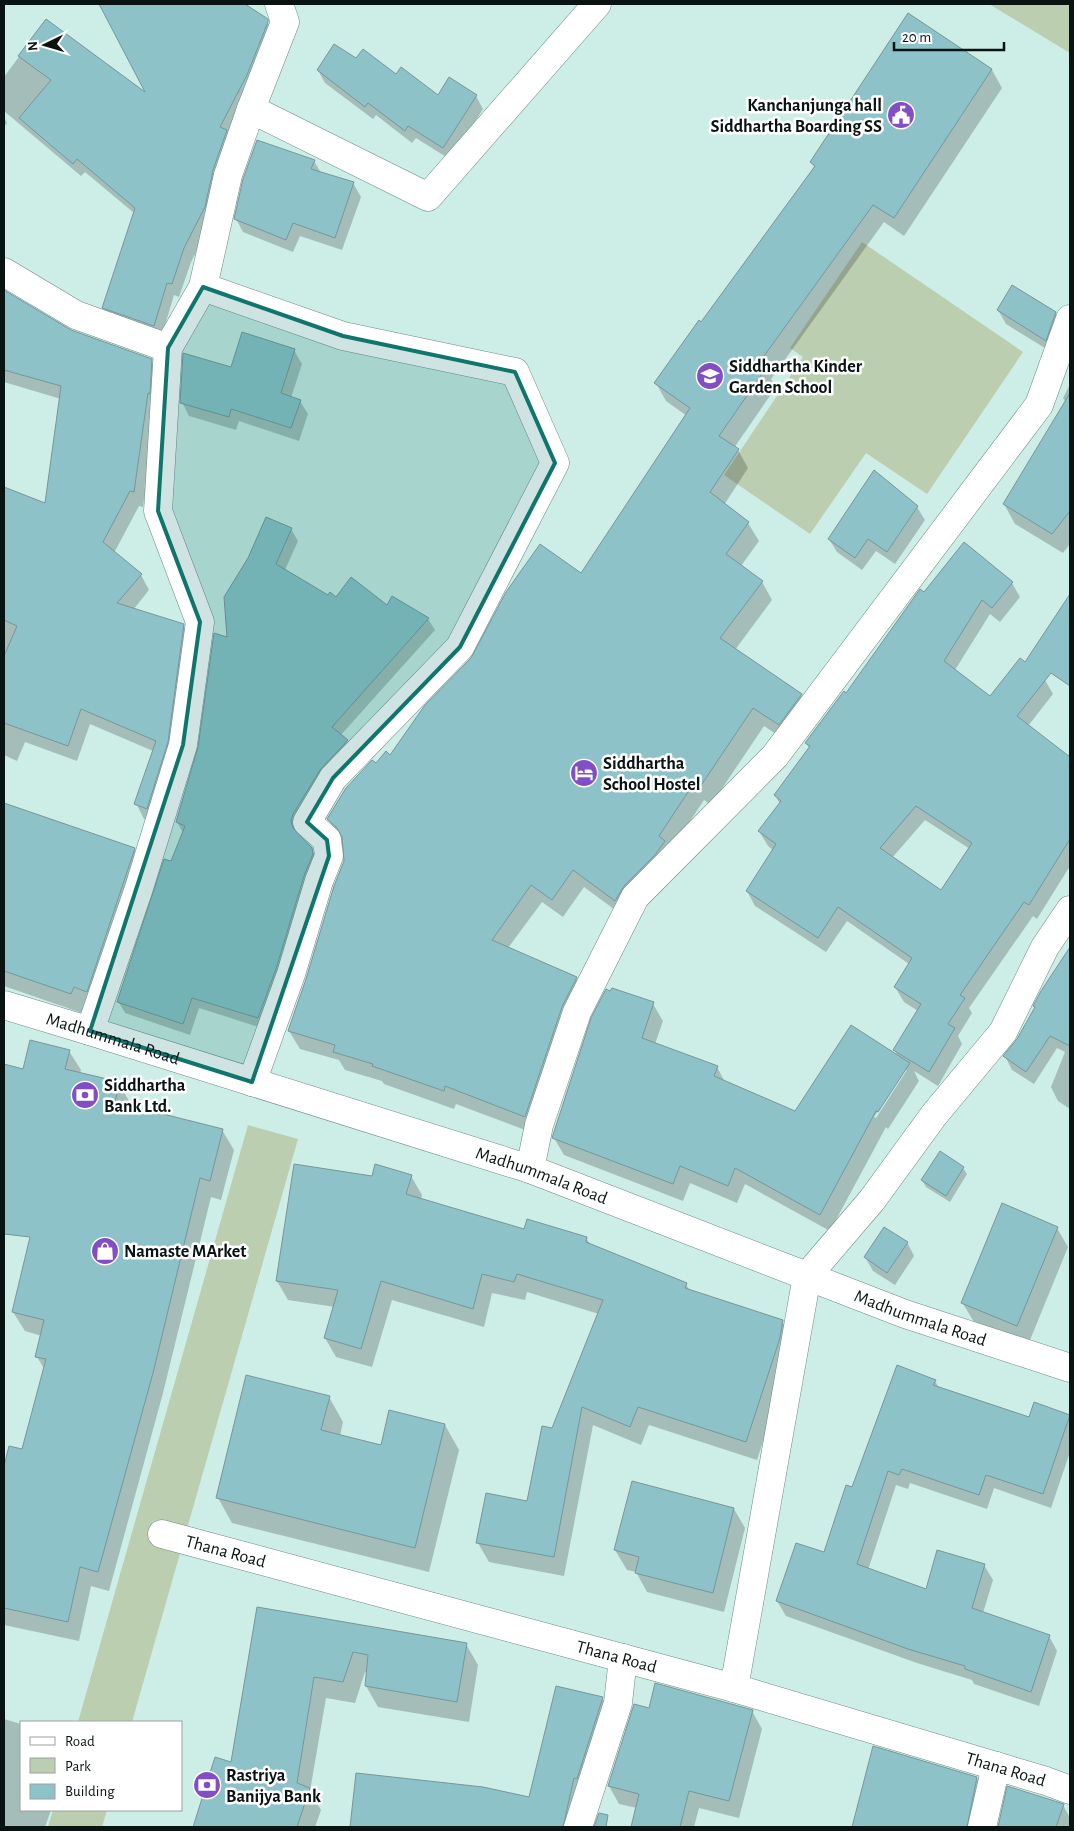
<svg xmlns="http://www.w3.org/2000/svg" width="1074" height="1831" font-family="'Alegreya Sans',sans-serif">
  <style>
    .green { fill: #bbceb0 }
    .shadow { fill: #0003; fill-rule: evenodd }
    .building { fill: #8dc2c8; stroke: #779699; fill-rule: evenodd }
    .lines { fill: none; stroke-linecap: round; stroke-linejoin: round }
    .minor-casing { stroke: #6c8a84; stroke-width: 29 }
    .minor { stroke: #fff; stroke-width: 28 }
    .marked { fill: #0f766e; fill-opacity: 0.2; stroke: #0f766e; stroke-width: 4; stroke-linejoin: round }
    .labels { text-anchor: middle; stroke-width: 5; stroke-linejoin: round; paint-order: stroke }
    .poi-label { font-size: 18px; font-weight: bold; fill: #091412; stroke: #fff; text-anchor: start }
    .street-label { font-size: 18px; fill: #091412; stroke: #fff }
  </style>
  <rect width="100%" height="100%" fill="#cdede7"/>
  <path class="green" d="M989 4H1070V54V53Z
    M862 242 1023 352 927 494 866 453 810 534 724 475 803 357 790 348Z
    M248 1125 298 1139 132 1722H78Z
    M53 1810H107L102 1827H48Z"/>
  <path class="shadow" d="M101 4H247L249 8 267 22 275 36 212 221 191 262 179 297 174 295 161 339 111 321 103 307 134 213 85 172 81 176 4 111V77L46 20 148 96Z
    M908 14 992 70 1002 88 904 236 884 222 771 379 776 387 734 448 738 450 748 468 724 505 748 523 759 541 741 566 762 582 772 600 735 650 801 695 812 713 789 743 764 726 711 805 704 800 626 918 584 887 563 917 542 902 508 948 576 978 587 996 536 1134 456 1104 454 1109 384 1084 382 1081 345 1070 339 1060 300 1049 289 1031 345 862 344 842 339 837 328 819 376 765 390 756 582 575 687 416 666 401 656 383 701 324 815 168 811 162Z
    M356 60 438 97 476 96 483 109 451 160 416 138 412 143 376 115 373 119 325 83 318 70Z
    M4 117 7 123 4 127Z
    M314 161 321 173 353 183 361 197 342 250 300 236 293 252 243 232 236 219Z
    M4 291 70 331 151 360 160 375 143 507 139 506 114 553 141 575 149 590 133 610 183 625 192 640 155 824 144 819 136 803 153 751 90 724 77 761 25 742 17 761 4 755V495L6 489 46 505 61 399 4 382Z
    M998 310 1055 313 1063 326 1053 353 1006 324Z
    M294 350 302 364 291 398 300 401 308 414 299 441 239 421 236 430 189 416 182 402 231 369Z
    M1070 384V544L1063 553 1015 524 1004 504 1066 403 1063 398Z
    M917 507 925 520 895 564 876 551 862 570 837 552 829 539Z
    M291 529 298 541 285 570 328 597 388 607 428 619 435 630 340 736 347 741 353 752 299 826 297 833 311 848 318 860 265 1029 199 1008 190 1035 125 1013 118 1001 183 833 177 822 200 748 228 639Z
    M1012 583 1020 597 1000 622 990 614 955 670 991 698 1045 680 1053 694 1028 726 1067 756 1070 753V866L1037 919 1033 916 969 1008 972 1013 958 1036 962 1044 938 1086 914 1071 919 1081 888 1129 886 1127 830 1231 745 1184 737 1203 690 1183 683 1201 564 1155 554 1138 653 1004 663 1021 655 1044 717 1067 725 1082 796 1113 898 1057 895 1050 918 1011 904 1002 895 987 909 964 847 921 826 952 755 906 747 891 773 850 768 846 759 831 780 804 775 795 810 749 806 743 846 694 924 593ZM925 820 970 849 942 892 892 858ZM904 1070H907L876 1118 874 1117Z
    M4 804 134 849 145 869 82 1013 4 986Z
    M1066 954 1070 957V1109L1058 1101 1051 1087 1065 1052 1057 1048 1034 1084 1012 1070 1005 1056 1018 1040Z
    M69 1051 81 1070 80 1073 119 1083 130 1103 129 1107 222 1130 234 1150 221 1200 211 1197 163 1393 109 1591 91 1586 79 1641 4 1625V1470L10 1448 23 1451 45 1370 37 1357 42 1336 25 1331 13 1312 41 1197 11 1190 4 1177V1065L24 1070Z
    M940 1153 963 1168 967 1174 950 1202 926 1187 922 1180Z
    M411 1176 422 1195 421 1200 525 1231 586 1238 591 1246 686 1284 690 1291 782 1321 793 1340 790 1357 757 1460 649 1425 641 1445 593 1425 564 1576 489 1562 478 1543 528 1502 599 1314 527 1292 525 1300 492 1293 484 1327 392 1300 372 1367 336 1357 325 1338 335 1307 288 1300 277 1281 373 1177Z
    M1057 1228 1068 1247 1028 1345 974 1322 962 1302Z
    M907 1242 914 1256 895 1285 873 1271 865 1257Z
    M935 1381 939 1388 1029 1419 1069 1416 1070 1452 1051 1508 994 1488 987 1509 910 1483 908 1489 896 1485 868 1570 927 1590 984 1565 993 1580 983 1613 1049 1636 1057 1651 1039 1706 974 1684 972 1680 917 1663 786 1616 777 1601 824 1554 852 1489Z
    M329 1397 343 1422 340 1436 382 1446 445 1425 459 1450 429 1572 232 1523 218 1498Z
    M734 1509 745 1528 724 1612 647 1592 636 1572 627 1570 615 1550Z
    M258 1608 466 1644 478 1665 469 1722 378 1707 366 1686 367 1673 365 1672 355 1703 326 1698 310 1791 321 1810 315 1827H194L216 1759 232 1764Z
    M602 1698 610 1711 573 1827H352L357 1774 530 1799Z
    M650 1710 752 1711 762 1729 739 1818 699 1808 694 1827H632L637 1808 619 1804 609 1786Z
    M4 1719 21 1724V1810H51L45 1827H4Z
    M977 1778 987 1795 979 1827H867L857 1811Z
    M1008 1787 1063 1805 1070 1818V1827H999Z"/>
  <path class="building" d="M99 4H245L268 19V22L247 75 220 127 227 130 213 170 205 207 184 248 172 284 167 283 154 326 102 308 135 208 77 159 73 164 19 118 51 80 18 56 46 19 145 92Z
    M908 13 992 69 894 218 873 205 759 363 766 368 719 436 739 449 710 492 749 522 726 554 763 581 720 638 802 694 779 725 753 708 700 787 694 783 659 836 665 841 655 855 624 886 615 901 573 870 552 900 531 885 492 940 577 977 562 1007 525 1117 445 1086 444 1091 372 1066 373 1064 333 1052 335 1045 288 1031 306 979 334 886 344 861 342 837 337 828 327 819 346 788 372 760 376 763 386 751 390 755 425 705 471 658 506 592 540 544 581 573 690 408 654 383 699 320 701 322 815 166 810 162Z
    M334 44 356 58 363 49 396 74 401 67 438 95 449 77 477 95 443 148 408 126 405 131 368 103 365 107 317 70Z
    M257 140 315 160 311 169 354 182 335 238 293 223 286 240 234 219 243 179Z
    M1012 285 1056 312 1046 341 997 310Z
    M4 290 71 330 152 359 150 394 148 393 134 492 130 491 103 542 142 574 117 603 184 624 168 742 147 809 134 804 156 741 81 709 68 746 4 723V656L17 626 4 620V487L45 503 61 386 4 370Z
    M242 332 295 349 281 393 301 400 291 428 231 409 229 417 180 403 183 353 231 367Z
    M1070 393V511L1052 534 1003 504Z
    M874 470 918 506 887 552 868 539 855 558 828 539Z
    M266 517 292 528 276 564 328 595 330 592 336 597 351 577 387 605 392 596 429 618 332 727 348 740 320 770 293 814 291 821 293 828 312 848 313 854 304 876 276 969 258 1018 192 998 183 1024 117 1002 164 859 171 861 185 826 176 822 198 747 214 633 227 637 224 597 248 558Z
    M964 542 1013 582 992 608 982 600 944 661 990 696 1020 658 1025 662 1070 594V686L1051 673 1017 716 1070 757V839L1029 905 1024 902 960 995 965 998 948 1024 955 1028 929 1072 893 1050 921 1004 894 987 912 958 838 907 818 938 746 891 776 844 758 831 781 801 774 795 810 746 805 743 844 691 846 693 920 589 924 592ZM916 806 972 843 941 890 880 848Z
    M4 803 135 848 87 992 74 987 71 994 4 971Z
    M1070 947V1046L1050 1036 1026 1072 1003 1056 1017 1039 1035 1007 1033 1006 1041 991Z
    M612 988 654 1002 642 1038 718 1066 714 1076 795 1111 851 1025 910 1063 878 1112 876 1111 820 1215 735 1168 728 1186 680 1166 673 1184 552 1138 591 1018 606 989 610 991Z
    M30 1040 70 1050 65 1069 120 1082 115 1102 223 1129 210 1181 200 1178 153 1373 98 1572 80 1567 68 1622 4 1608V1466L9 1446 22 1449 46 1359 35 1357 44 1320 12 1312 30 1237 4 1234V1064L23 1069Z
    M940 1151 964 1167 946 1196 921 1180Z
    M294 1164 372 1176 375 1164 412 1175 406 1194 524 1229 527 1219 587 1237 586 1242 687 1283 685 1288 783 1320 780 1338 746 1442 638 1407 630 1427 582 1407 554 1557 476 1543 486 1493 527 1501 542 1426 552 1428 603 1300 517 1274 514 1282 482 1274 473 1309 381 1281 361 1349 324 1338 338 1290 276 1281Z
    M1002 1203 1058 1227 1017 1326 961 1303Z
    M884 1227 908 1242 887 1273 864 1257Z
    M897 1365 936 1380 933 1385 1029 1417 1034 1402 1070 1415 1043 1494 986 1475 979 1495 902 1469 899 1475 888 1471 857 1564 926 1589 937 1550 985 1564 972 1608 1050 1635 1031 1692 965 1669V1666L908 1649 776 1601 796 1543 824 1552 846 1485 852 1487Z
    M246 1375 330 1396 321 1430 381 1445 389 1410 445 1424 415 1548 216 1498Z
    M632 1481 734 1508 713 1593 635 1573 639 1557 614 1550Z
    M257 1607 467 1643 457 1702 365 1686 368 1655 353 1652 343 1682 314 1677 297 1783 310 1788 297 1827H193L215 1757 231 1762Z
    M655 1683 753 1710 729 1801 689 1791 680 1827H631L639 1794 608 1786 634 1704 649 1708Z
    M556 1686 603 1697 577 1779 574 1778 563 1827H350L356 1773 483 1787 529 1797Z
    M873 1746 977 1777 967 1827H852Z
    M1007 1786 1064 1804 1056 1827H998Z
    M599 1813 608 1815 606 1827H594Z"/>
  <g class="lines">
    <g class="minor-casing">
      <g id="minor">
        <path d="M251 109 428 197 597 4"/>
        <path d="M4 272 76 315 168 348"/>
        <path d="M203 287 343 336 515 372 555 463 460 647 333 778 307 822 327 840 329 856 319 881 291 974 252 1082"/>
        <path id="s1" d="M4 1005 90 1031 530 1169 905 1314 1070 1368"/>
        <path d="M90 1031 139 888 183 745 200 622 158 511 168 348 203 287 228 175 251 109 285 22 279 4"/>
        <path d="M530 1169 539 1125 577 1012 635 897 775 756 1039 405 1070 319"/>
        <path id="s2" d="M162 1534 734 1688 1046 1781 1070 1790"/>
        <path d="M734 1688 807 1276 872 1200 934 1115 1003 1032 1045 947 1070 910"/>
        <path d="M578 1827 618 1703 623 1658"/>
        <path d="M982 1827 996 1766"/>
      </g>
    </g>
    <use href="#minor" class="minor"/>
  </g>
  <path class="marked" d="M203 287 343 336 515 372 555 463 460 647 333 778 307 822 327 840 329 856 252 1082 90 1031 183 745 200 622 158 511 168 348Z"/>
  <defs>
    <g id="civic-disc" transform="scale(1.4375)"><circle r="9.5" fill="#824ec6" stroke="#fff"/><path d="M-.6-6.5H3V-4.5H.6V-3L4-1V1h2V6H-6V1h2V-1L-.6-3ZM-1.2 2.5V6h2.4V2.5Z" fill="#fff"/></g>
    <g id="school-disc" transform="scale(1.4375)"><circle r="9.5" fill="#824ec6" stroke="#fff"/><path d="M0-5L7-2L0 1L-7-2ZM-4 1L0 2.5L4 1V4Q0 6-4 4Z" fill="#fff"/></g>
    <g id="hotel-disc" transform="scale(1.4375)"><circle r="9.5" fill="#824ec6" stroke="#fff"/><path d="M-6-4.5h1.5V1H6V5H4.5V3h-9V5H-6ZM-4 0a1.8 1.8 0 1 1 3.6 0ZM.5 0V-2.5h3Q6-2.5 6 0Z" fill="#fff"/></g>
    <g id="bank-disc" transform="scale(1.4375)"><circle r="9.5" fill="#824ec6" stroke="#fff"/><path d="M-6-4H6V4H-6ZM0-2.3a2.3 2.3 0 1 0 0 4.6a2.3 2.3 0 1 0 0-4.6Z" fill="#fff"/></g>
    <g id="shop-disc" transform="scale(1.4375)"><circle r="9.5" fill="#824ec6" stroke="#fff"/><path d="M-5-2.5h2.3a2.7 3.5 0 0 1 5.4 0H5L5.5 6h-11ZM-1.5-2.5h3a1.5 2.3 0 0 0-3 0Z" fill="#fff"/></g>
  </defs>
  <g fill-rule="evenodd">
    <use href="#civic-disc" x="901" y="115"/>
    <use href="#school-disc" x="710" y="376"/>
    <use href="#hotel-disc" x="584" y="773"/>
    <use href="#bank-disc" x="85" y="1095"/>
    <use href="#shop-disc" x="105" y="1251"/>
    <use href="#bank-disc" x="207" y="1785"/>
  </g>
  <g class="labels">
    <g class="poi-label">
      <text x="882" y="111" text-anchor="end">Kanchanjunga hall<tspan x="882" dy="21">Siddhartha Boarding SS</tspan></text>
      <text x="729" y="372">Siddhartha Kinder<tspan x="729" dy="21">Garden School</tspan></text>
      <text x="603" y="769">Siddhartha<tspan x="603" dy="21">School Hostel</tspan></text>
      <text x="104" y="1091">Siddhartha<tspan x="104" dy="21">Bank Ltd.</tspan></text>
      <text x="124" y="1257">Namaste MArket</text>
      <text x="226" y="1781">Rastriya<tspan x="226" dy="21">Banijya Bank</tspan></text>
    </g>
    <g class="street-label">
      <text dy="6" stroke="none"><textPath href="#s1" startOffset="114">Madhummala Road</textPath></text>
      <text dy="6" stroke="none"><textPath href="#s1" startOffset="564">Madhummala Road</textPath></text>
      <text dy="6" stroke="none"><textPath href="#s1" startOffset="969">Madhummala Road</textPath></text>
      <text dy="6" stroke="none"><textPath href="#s2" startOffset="66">Thana Road</textPath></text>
      <text dy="6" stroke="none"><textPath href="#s2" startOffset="471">Thana Road</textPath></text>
      <text dy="6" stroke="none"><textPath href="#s2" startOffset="876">Thana Road</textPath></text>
    </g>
  </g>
  <rect width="1074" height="1831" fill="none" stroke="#091412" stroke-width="10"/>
  <rect x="20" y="1721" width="162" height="90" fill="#ffffff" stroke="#9da1a0"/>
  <rect x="30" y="1737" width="25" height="8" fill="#ffffff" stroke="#9da1a0"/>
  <text x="65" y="1746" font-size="15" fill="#091412">Road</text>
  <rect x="30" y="1758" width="25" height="15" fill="#bbceb0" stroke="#9da1a0"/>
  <text x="65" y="1771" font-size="15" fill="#091412">Park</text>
  <rect x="30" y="1784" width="25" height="15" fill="#8dc2c8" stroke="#9da1a0"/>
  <text x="65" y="1796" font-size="15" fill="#091412">Building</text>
  <g transform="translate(45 45) rotate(265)" stroke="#ffffff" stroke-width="4" paint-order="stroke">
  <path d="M0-4L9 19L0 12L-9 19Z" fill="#091412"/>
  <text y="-8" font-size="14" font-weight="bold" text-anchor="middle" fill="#091412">N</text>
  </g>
  <path d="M894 42v8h110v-8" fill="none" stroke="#091412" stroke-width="2.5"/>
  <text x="902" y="42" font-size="15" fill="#091412" stroke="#ffffff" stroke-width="4" paint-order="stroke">20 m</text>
</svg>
